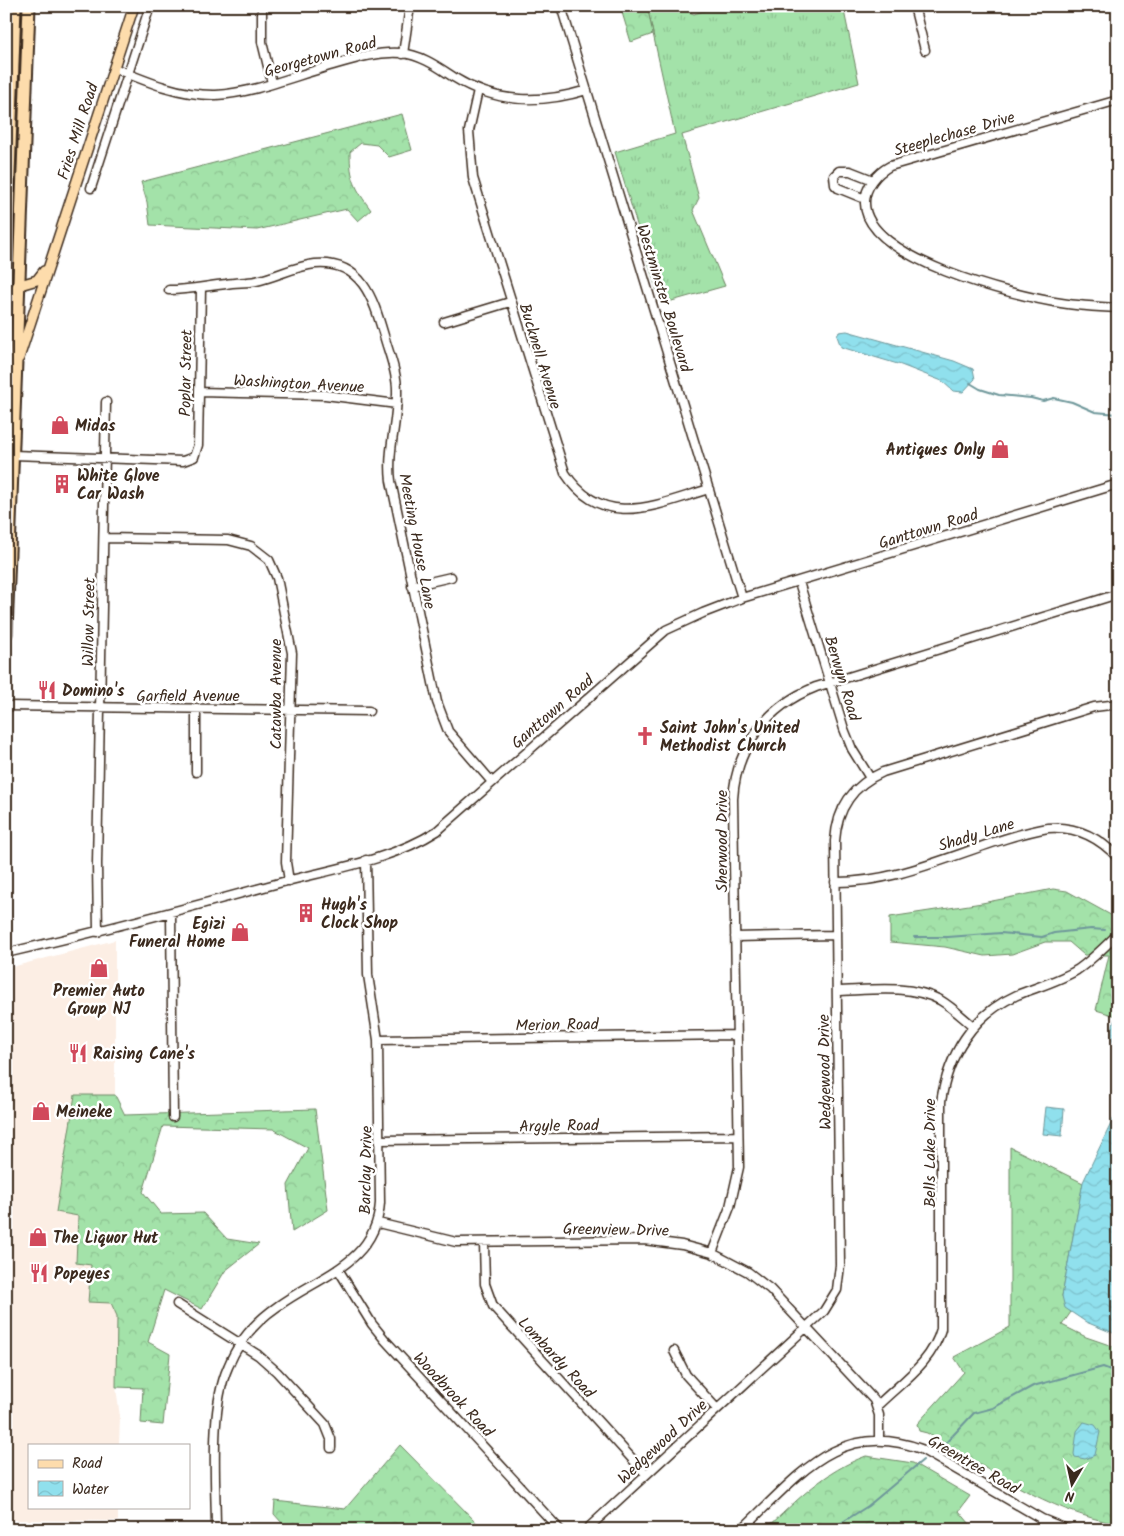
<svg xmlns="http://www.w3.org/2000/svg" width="1124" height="1536" font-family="Kalam,sans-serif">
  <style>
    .built { fill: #fceee4 }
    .grass { fill: url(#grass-tufts); stroke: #6f8664 }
    .forest { fill: url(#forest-crowns); stroke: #6f8664 }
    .water { fill: url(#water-waves); stroke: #6e979a }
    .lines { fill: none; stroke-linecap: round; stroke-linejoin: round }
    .stream { stroke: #6e979a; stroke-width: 2 }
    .minor-casing { stroke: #3b2a1e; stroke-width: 11 }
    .major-casing { stroke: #3b2a1e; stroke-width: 12 }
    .highway-casing { stroke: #3b2a1e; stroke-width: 15 }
    .minor { stroke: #fff; stroke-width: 8 }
    .major { stroke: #fddcac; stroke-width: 9 }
    .highway { stroke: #fddcac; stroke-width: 11 }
    .labels { text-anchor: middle; stroke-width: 5; stroke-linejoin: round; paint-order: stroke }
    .street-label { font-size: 16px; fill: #3b2a1e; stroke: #fff }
    .poi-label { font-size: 16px; font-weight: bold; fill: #3b2a1e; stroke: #fff; text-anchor: start }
  </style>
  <defs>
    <pattern id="grass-tufts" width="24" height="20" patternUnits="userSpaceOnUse" patternTransform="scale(1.25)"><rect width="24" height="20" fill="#a3e2a9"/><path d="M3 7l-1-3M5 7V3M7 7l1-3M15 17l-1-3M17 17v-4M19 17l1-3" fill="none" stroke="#8dc291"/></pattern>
    <pattern id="forest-crowns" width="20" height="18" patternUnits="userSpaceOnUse" patternTransform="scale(1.25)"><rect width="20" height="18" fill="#a3e2a9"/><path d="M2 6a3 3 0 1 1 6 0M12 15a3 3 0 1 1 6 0" fill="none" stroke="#8dc291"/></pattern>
    <pattern id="water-waves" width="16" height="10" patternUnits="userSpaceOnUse" patternTransform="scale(1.25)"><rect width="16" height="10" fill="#90e0ed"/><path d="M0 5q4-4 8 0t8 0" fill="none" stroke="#7dc0cb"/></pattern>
  </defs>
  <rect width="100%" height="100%" fill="#fff"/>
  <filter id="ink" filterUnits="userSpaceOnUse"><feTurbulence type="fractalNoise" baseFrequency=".02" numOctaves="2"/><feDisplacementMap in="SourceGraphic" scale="10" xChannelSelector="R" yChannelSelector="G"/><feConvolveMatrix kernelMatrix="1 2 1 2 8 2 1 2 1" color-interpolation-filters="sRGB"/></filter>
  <g filter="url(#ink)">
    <path class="built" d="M115 940V1095H75L56 1212 78 1216 76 1263 91 1265 117 1316 116 1387 120 1417 119 1445H29V1507H118V1521L6 1520 12 967Z"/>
    <path class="grass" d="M647 6H676L694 14 719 6H741L742 9 751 6H843L859 83 682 135 699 198 693 210 725 286 661 304 615 152 675 134Z"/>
    <path class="forest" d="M620 6H647L653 34 631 42Z
      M402 114 412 150 389 157 377 145 361 143 350 152C350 179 355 188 371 210L358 221 347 209 257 230 150 225 147 202 141 182Z
      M1053 889 1067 891 1118 919 1116 1016 1096 1010 1109 955H1084L1069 942H1045L1012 954 985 956 945 947 890 942V917L982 903Z
      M75 1095H115L125 1115 315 1109 328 1210 292 1232 288 1185 308 1148 273 1129 163 1126 143 1192 161 1214 203 1213 227 1239 259 1244 225 1271 202 1309 164 1290 148 1342 170 1354 163 1425 141 1423 143 1388 116 1387 117 1316 111 1303 88 1302 91 1265 76 1263 78 1216 56 1212Z
      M1010 1147 1083 1183 1062 1296 1071 1312 1062 1325 1086 1337 1118 1348V1524C1048 1512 987 1468 927 1433L919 1431 917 1424 964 1372 954 1357 1010 1327Z
      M400 1445 484 1530H282V1523L274 1514 275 1501 345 1509Z
      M866 1456 913 1463 970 1496 959 1511 975 1530H765C797 1500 825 1471 866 1456Z"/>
    <path class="water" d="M847 331 954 361 973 369 975 379 963 392 953 391 942 381 901 365 841 347 837 336 839 332Z
      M1118 1013V1054C1110 1041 1110 1026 1118 1013Z
      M1046 1107 1064 1109 1062 1136 1043 1134Z
      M1118 1109V1335L1086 1322 1065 1308 1062 1296 1083 1182Z
      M1084 1422 1095 1425 1100 1432 1095 1455 1085 1459 1075 1457 1074 1454 1077 1431Z"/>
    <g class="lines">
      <path class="stream" d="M970 383 980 389 999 395 1031 398 1043 401 1054 398 1072 402 1095 412 1118 414
        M914 937H948L1001 933 1042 937 1054 933 1091 929 1105 930
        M941 1448 974 1413 993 1408 1033 1386 1103 1367 1118 1373
        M830 1530 868 1506 923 1460"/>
      <g class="minor-casing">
        <path id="minor" d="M262 6V42L272 83
          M561 6 742 598
          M914 6 925 50
          M403 54 410 6
          M114 68C145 81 181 96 216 95 252 93 289 78 323 68 348 61 374 51 401 53 422 55 438 67 455 78 497 104 541 104 587 90
          M478 90 469 131 473 178 565 473C603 531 656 505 709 489
          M1118 100 890 166C877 173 865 187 865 202 863 259 1016 296 1061 303 1080 306 1099 307 1118 308
          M91 188 150 6
          M865 199 838 188 835 185 834 176 839 171H850L873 180
          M169 290C189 290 206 286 226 284 236 282 246 283 256 281 276 277 295 266 315 264 364 260 374 302 385 339 390 356 397 373 397 390 398 421 387 450 391 481L437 702 448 731 492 782
          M444 322 510 302
          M199 392 325 395 397 404
          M13 455 183 461 194 457 198 445 201 289
          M104 538 228 540 251 546 269 560 277 578 292 653 286 862 289 881
          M799 582 844 729 852 749 870 778
          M412 586 451 577
          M6 706 369 711
          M196 772V708
          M835 882C909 883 976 841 1048 828 1076 826 1099 837 1118 858
          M171 913 173 1117
          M98 932 97 864 106 402
          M735 937 835 935
          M6 953C98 932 188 908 279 883 332 869 390 861 437 831L666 630 703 613 742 598 1118 484
          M837 991C870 990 909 984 940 1000 952 1007 962 1017 973 1026
          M378 1040 736 1035
          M380 1140 738 1136
          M378 1223 456 1242 644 1240 682 1245 712 1253 748 1272 770 1289 874 1400 879 1415V1440
          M484 1243 485 1284 493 1306 646 1474
          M712 1253 730 1207 739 1167 733 799C736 747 767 706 816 687L1118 594
          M338 1269 372 1324 385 1340 560 1530
          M177 1304 258 1355 277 1372 325 1424 331 1439V1448
          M674 1351 686 1375 717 1409
          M877 1406C901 1382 932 1363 941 1329V1102C948 1055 972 1015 1017 995 1037 987 1059 981 1077 970 1092 960 1105 946 1118 934
          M216 1530C216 1482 209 1410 228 1367 238 1342 256 1321 278 1306 319 1276 376 1263 380 1203L378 1040 368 975 366 860
          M586 1530 824 1311 837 1290 840 1265 835 841C837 808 853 785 883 772L1094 707 1118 704
          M741 1530C796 1479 838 1418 921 1449L1042 1519 1069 1530
          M1038 1530 1042 1519"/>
      </g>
      <g class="major-casing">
        <path id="major" d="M6 295 20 285 37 280 44 271
          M19 358 134 6"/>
      </g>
      <g class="highway-casing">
        <path id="highway" d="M6 260 15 6
          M6 634 29 6"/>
      </g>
      <use href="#minor" class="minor"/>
      <use href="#major" class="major"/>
      <use href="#highway" class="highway"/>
    </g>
  </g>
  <defs>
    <g id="shop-bare" transform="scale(1.5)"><path d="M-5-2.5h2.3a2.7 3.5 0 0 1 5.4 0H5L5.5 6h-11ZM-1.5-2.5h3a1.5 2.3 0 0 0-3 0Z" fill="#d1495b" stroke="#fff" stroke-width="2.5" paint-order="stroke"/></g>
    <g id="building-bare" transform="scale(1.5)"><path d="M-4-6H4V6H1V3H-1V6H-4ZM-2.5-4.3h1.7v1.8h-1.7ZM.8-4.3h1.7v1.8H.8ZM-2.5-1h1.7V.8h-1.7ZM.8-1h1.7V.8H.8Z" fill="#d1495b" stroke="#fff" stroke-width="2.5" paint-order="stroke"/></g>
    <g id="restaurant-bare" transform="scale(1.5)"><path d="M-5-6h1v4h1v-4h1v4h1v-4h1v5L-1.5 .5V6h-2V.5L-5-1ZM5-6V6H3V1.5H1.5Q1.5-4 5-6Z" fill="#d1495b" stroke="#fff" stroke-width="2.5" paint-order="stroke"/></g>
    <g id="church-bare" transform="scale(1.5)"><path d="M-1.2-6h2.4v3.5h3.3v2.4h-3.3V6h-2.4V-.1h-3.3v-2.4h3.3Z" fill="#d1495b" stroke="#fff" stroke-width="2.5" paint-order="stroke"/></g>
  </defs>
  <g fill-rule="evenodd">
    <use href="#shop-bare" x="60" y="425"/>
    <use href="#shop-bare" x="1000" y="449"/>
    <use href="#building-bare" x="62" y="484"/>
    <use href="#restaurant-bare" x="47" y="690"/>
    <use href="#church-bare" x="645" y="736"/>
    <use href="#building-bare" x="306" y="913"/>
    <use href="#shop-bare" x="240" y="932"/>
    <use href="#shop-bare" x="99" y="968"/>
    <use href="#restaurant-bare" x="78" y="1053"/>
    <use href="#shop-bare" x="41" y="1111"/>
    <use href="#shop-bare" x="38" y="1237"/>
    <use href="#restaurant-bare" x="39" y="1273"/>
  </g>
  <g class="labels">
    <g class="street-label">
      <text transform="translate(320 56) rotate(-15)" y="6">Georgetown Road</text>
      <text transform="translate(77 131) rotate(-72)" y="6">Fries Mill Road</text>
      <text transform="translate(954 133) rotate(-16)" y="6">Steeplechase Drive</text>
      <text transform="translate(665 298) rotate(73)" y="6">Westminster Boulevard</text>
      <text transform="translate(541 356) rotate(73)" y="6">Bucknell Avenue</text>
      <text transform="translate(185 373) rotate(-89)" y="6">Poplar Street</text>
      <text transform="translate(299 383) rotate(3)" y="6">Washington Avenue</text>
      <text transform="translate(928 528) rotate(-17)" y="6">Ganttown Road</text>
      <text transform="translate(418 541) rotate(79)" y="6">Meeting House Lane</text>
      <text transform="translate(88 622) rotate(-89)" y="6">Willow Street</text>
      <text transform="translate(843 678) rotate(73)" y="6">Berwyn Road</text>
      <text transform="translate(275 694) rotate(-90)" y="6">Catawba Avenue</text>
      <text x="188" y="701">Garfield Avenue</text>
      <text transform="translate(552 711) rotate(-41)" y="6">Ganttown Road</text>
      <text transform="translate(976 834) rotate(-17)" y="6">Shady Lane</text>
      <text transform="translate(721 841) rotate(-90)" y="6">Sherwood Drive</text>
      <text transform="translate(557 1024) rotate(-1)" y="6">Merion Road</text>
      <text transform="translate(824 1072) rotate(-91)" y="6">Wedgewood Drive</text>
      <text transform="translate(559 1125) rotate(-1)" y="6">Argyle Road</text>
      <text transform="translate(929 1153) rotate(-90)" y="6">Bells Lake Drive</text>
      <text transform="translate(365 1170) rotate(-89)" y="6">Barclay Drive</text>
      <text transform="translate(616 1229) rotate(1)" y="6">Greenview Drive</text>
      <text transform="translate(557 1357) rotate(47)" y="6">Lombardy Road</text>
      <text transform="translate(454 1394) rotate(47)" y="6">Woodbrook Road</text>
      <text transform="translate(662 1441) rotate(-43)" y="6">Wedgewood Drive</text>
      <text transform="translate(974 1464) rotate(30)" y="6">Greentree Road</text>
    </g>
    <g class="poi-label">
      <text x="75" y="431">Midas</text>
      <text x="985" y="455" text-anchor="end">Antiques Only</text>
      <text x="77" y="481">White Glove<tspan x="77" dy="18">Car Wash</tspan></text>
      <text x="62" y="696">Domino's</text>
      <text x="660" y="733">Saint John's United<tspan x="660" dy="18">Methodist Church</tspan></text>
      <text x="321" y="910">Hugh's<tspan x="321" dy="18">Clock Shop</tspan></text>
      <text x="225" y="929" text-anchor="end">Egizi<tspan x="225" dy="18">Funeral Home</tspan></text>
      <text x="99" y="996" text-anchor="middle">Premier Auto<tspan x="99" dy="18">Group NJ</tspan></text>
      <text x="93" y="1059">Raising Cane's</text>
      <text x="56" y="1117">Meineke</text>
      <text x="53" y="1243">The Liquor Hut</text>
      <text x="54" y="1279">Popeyes</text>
    </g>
  </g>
  <rect width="1124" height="1536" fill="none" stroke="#fff" stroke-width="25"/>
  <rect x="12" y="12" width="1099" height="1511" fill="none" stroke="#3b2a1e" stroke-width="2" filter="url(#ink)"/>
  <rect x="28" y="1444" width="162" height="65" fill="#ffffff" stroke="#b1aaa5"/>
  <rect x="38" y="1460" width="25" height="8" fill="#fddcac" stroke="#b1aaa5"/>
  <text x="72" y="1468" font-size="15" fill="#3b2a1e">Road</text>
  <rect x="38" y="1481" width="25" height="15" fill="url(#water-waves)" stroke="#b1aaa5"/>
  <text x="72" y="1494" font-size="15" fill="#3b2a1e">Water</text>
  <g transform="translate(1072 1484) rotate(189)" stroke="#ffffff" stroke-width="4" paint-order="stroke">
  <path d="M0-4L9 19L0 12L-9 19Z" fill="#3b2a1e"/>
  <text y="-8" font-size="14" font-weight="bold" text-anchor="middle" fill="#3b2a1e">N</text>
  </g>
</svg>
